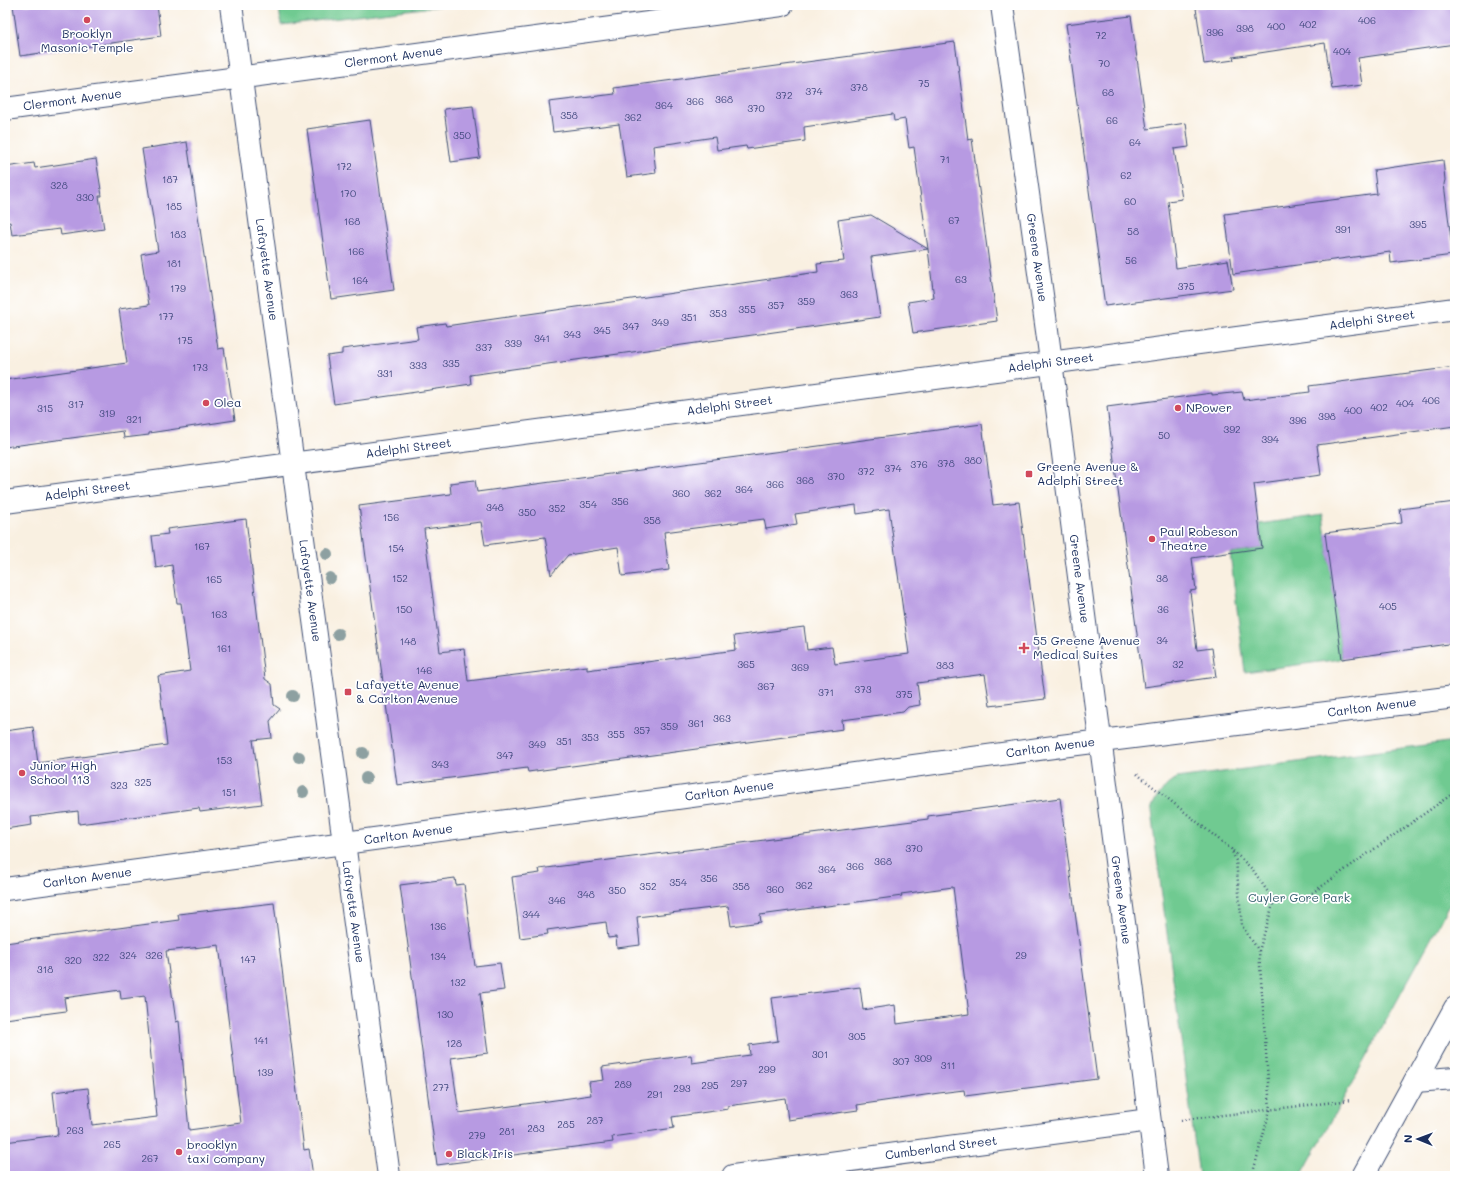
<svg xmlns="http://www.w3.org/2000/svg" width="1460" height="1181" font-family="Mali,sans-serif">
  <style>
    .green { fill: #6fca91; stroke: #457c78 }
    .building { fill: #b79ae2; fill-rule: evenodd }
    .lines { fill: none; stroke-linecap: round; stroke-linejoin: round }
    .minor-casing { stroke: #3c4c72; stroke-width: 24 }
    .major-casing { stroke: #3c4c72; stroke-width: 24 }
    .path { stroke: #3c4c72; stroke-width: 2.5; stroke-dasharray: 1 3; stroke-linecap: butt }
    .minor { stroke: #fff; stroke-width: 22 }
    .major { stroke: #fff; stroke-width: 22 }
    .tree { fill: #8da0a1 }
    .poi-dot { fill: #d1495b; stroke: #fff; stroke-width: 1.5 }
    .labels { text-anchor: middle; stroke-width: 3.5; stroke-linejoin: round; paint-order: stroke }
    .number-label { font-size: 10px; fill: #424a7f }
    .poi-label { font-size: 12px; fill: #1b2f5e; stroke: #fff; text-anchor: start }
    .street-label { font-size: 12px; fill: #1b2f5e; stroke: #fff }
    .park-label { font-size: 12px; fill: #345e6d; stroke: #fff }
  </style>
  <rect width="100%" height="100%" fill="#fff"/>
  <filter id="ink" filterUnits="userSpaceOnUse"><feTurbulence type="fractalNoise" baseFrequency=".025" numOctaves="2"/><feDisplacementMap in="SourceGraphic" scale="8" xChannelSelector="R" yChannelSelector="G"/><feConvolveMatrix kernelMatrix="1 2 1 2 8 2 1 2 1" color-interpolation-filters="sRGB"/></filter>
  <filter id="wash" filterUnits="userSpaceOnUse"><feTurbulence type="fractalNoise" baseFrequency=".012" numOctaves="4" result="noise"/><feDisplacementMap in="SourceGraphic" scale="16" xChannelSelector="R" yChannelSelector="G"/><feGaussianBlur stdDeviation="0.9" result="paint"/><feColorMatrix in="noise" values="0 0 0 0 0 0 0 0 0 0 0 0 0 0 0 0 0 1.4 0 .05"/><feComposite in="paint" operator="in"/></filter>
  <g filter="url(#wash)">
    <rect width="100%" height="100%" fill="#f9f0e1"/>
    <path class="green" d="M279 5H450L281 25Z
      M1323 515 1342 659 1245 672 1230 553 1262 548 1259 524Z
      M1455 741V895L1301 1176H1199L1151 812C1152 800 1167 783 1177 778Z"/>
    <g id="blocks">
      <path class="building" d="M13 5H157L161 36 20 56Z
        M1220 5H1455V44L1358 58 1362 85 1332 89 1325 43 1233 57 1234 60 1204 64 1196 8Z
        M1131 16 1147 129 1186 123 1189 147 1174 149 1182 199 1168 201 1176 268 1228 260 1233 289 1105 306 1066 24Z
        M955 42 968 140 972 139 997 321 913 333 908 302 934 298 928 249 871 257 880 317 470 375 471 384 334 404 327 356 342 354V349L418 339 416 327 445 323 446 326 818 272 817 264 844 261 838 220 871 215 928 249 914 147 909 148 905 119 894 121 893 114 804 127 805 141 747 149 746 146 717 150 715 137 653 146 656 173 627 177 619 124 553 132 549 102 615 94 614 88Z
        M473 106 480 158 451 162 444 109Z
        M370 120 394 290 331 299 307 129Z
        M187 142 218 349 224 348 235 420 149 433V435L124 438 123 431 5 447V380L127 363 119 309 149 305 141 254 158 251 142 149Z
        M96 159 102 196H99L104 229 61 235 60 229 12 235 10 222 5 223V167L34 163 35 168Z
        M1443 160 1445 180 1444 184 1453 255 1391 263 1390 252 1233 274 1225 214 1377 194 1374 170Z
        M1455 367V426L1317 445 1321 475 1254 484 1262 548 1192 558 1196 590 1190 591 1197 650 1212 648 1216 677 1144 687 1107 407 1212 393V395L1242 392 1244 400 1310 392 1309 386Z
        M982 424 993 505 1019 502 1045 699 990 706 985 674 917 683 920 705 908 707 903 712 842 720 843 729 528 772 527 768 397 785 359 506 451 494 450 483 475 480 477 492ZM856 505 857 514 889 509 909 654 835 664 832 647 807 650 804 627 734 636 736 650 587 670V666L468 681 464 649 440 652 424 529 481 522 485 545 545 537 551 575 568 555 618 547 622 576 669 570 664 532 764 519 766 529 797 524 795 514Z
        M1455 502V643L1342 659 1325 533 1402 523 1400 509Z
        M246 519 265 679 272 684 274 705 280 709 270 721 272 738 253 740 262 804 200 812 199 808 79 824 78 811 31 817 32 825 5 829V731L33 727 38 763 167 745 158 676 190 671 181 603H177L172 565 156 568 152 536 168 534 167 529Z
        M1060 798 1097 1079 965 1096 964 1090 939 1093 857 1105 858 1110 788 1120 785 1098 728 1106V1109L672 1117 674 1128 612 1137 613 1142 437 1165 400 885 455 878 456 885 464 884 475 966 500 963 504 990 480 993 488 1053 451 1058 459 1113 548 1101 591 1095 589 1082 604 1080 602 1067 691 1055 692 1063 750 1055 749 1045 778 1041 772 998 860 987 863 1010 895 1005 897 1024 969 1014 953 887 901 894 902 896 760 915 761 922 731 926 728 906 637 917 640 945 617 948 616 937 608 938 606 922 547 930 548 934 520 938 512 877 540 873 539 869 928 819V816Z
        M274 903 304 1150 309 1149 313 1176H5V1142L58 1135 53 1092 88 1088 92 1125 157 1117 145 996 121 999 120 990 64 998 66 1011 5 1019V943L179 920 178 914ZM219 945 241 1123 189 1130 179 1021 176 1022 166 951Z"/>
    </g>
  </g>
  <g filter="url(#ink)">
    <use href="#blocks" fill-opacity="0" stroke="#3c4c72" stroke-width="1"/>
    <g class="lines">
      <g class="minor-casing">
        <g id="minor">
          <path id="s1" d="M1002 5 1047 331 1157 1176"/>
          <path id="s2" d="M5 109 782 5"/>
          <path id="s3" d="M5 502 1455 309"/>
          <path id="s4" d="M5 889 1061 746 1455 697"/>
          <path d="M1415 1081 1455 1078"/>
          <path id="s5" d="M733 1176 1149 1120"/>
        </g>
      </g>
      <g class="major-casing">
        <g id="major">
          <path id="s6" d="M231 5 389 1176"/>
          <path d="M1363 1176 1455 1008"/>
        </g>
      </g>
      <path class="path" d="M1137 774 1231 849 1236 861 1242 926 1259 951 1270 1110 1252 1176
        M1233 851 1253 870 1274 901
        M1259 951 1274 901 1305 898 1455 792
        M1181 1120 1351 1100"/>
      <use href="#minor" class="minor"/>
      <use href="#major" class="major"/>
    </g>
    <g class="tree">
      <circle cx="327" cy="554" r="6"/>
      <circle cx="330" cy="578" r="6"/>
      <circle cx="338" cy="634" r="6"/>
      <circle cx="293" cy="696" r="6"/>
      <circle cx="363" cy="753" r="6"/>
      <circle cx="299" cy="757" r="6"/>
      <circle cx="366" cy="778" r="6"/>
      <circle cx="303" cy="792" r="6"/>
    </g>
  </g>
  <g class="poi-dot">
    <circle cx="87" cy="20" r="4"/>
    <circle cx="206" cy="403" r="4"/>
    <circle cx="1178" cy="408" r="4"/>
    <rect x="1025" y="470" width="8" height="8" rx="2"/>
    <circle cx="1152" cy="539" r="4"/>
    <path d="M1022 642h4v4h4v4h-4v4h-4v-4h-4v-4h4z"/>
    <rect x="344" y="688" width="8" height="8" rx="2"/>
    <circle cx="22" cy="773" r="4"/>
    <circle cx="179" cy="1152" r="4"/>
    <circle cx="449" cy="1154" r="4"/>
  </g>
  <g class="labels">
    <g class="number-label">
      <text x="1367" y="24">406</text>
      <text x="1308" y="28">402</text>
      <text x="1276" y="30">400</text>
      <text x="1245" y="32">398</text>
      <text x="1215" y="36">396</text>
      <text x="1101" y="39">72</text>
      <text x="1342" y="55">404</text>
      <text x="1104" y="67">70</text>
      <text x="924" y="87">75</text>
      <text x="859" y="91">378</text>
      <text x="814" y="95">374</text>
      <text x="1108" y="96">68</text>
      <text x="784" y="99">372</text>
      <text x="724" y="103">368</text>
      <text x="695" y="105">366</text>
      <text x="664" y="109">364</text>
      <text x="756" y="112">370</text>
      <text x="569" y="119">358</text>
      <text x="633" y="121">362</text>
      <text x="1112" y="124">66</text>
      <text x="462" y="139">350</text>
      <text x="1135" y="146">64</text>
      <text x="945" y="163">71</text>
      <text x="344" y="170">172</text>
      <text x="1126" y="179">62</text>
      <text x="170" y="183">187</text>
      <text x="59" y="189">328</text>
      <text x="348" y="197">170</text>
      <text x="85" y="201">330</text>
      <text x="1130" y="205">60</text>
      <text x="174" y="210">185</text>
      <text x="954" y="224">67</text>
      <text x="352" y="225">168</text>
      <text x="1418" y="228">395</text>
      <text x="1343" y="233">391</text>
      <text x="1133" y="235">58</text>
      <text x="178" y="238">183</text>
      <text x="356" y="255">166</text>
      <text x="1131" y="264">56</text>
      <text x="174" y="267">181</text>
      <text x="961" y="283">63</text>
      <text x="360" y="284">164</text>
      <text x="1186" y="290">375</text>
      <text x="178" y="292">179</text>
      <text x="849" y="298">363</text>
      <text x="806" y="305">359</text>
      <text x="776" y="309">357</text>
      <text x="747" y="313">355</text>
      <text x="718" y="317">353</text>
      <text x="166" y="320">177</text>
      <text x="689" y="321">351</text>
      <text x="660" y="326">349</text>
      <text x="631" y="330">347</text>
      <text x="602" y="334">345</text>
      <text x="572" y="338">343</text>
      <text x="542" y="342">341</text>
      <text x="185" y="344">175</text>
      <text x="513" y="347">339</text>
      <text x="484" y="351">337</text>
      <text x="451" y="367">335</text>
      <text x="418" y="369">333</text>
      <text x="200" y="371">173</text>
      <text x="385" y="377">331</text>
      <text x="1431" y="404">406</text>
      <text x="1405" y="407">404</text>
      <text x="76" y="408">317</text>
      <text x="1379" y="411">402</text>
      <text x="45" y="412">315</text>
      <text x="1353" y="414">400</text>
      <text x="107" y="417">319</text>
      <text x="1327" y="420">398</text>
      <text x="134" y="423">321</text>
      <text x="1298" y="424">396</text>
      <text x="1232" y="433">392</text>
      <text x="1164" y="439">50</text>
      <text x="1270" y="443">394</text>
      <text x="973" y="464">380</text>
      <text x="946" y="467">378</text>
      <text x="919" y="468">376</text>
      <text x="893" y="472">374</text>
      <text x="866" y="475">372</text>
      <text x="836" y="480">370</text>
      <text x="805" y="484">368</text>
      <text x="775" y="488">366</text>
      <text x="744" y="493">364</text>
      <text x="681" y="497">360</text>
      <text x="713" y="497">362</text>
      <text x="620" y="505">356</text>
      <text x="588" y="508">354</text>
      <text x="495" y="511">348</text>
      <text x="557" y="512">352</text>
      <text x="527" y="516">350</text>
      <text x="391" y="521">156</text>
      <text x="652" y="524">358</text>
      <text x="202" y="550">167</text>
      <text x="396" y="552">154</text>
      <text x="400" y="582">152</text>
      <text x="1162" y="582">38</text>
      <text x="214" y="583">165</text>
      <text x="1388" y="610">405</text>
      <text x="404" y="613">150</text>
      <text x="1163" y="613">36</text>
      <text x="219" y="618">163</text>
      <text x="1162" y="644">34</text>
      <text x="408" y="645">148</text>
      <text x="224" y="652">161</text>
      <text x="746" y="668">365</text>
      <text x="1178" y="668">32</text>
      <text x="945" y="669">383</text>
      <text x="800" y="671">369</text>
      <text x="424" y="674">146</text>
      <text x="766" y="690">367</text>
      <text x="863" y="693">373</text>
      <text x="826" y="696">371</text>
      <text x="904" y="698">375</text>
      <text x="722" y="722">363</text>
      <text x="696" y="727">361</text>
      <text x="669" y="730">359</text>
      <text x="642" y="734">357</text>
      <text x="616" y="738">355</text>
      <text x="590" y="741">353</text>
      <text x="564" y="745">351</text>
      <text x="537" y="748">349</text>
      <text x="505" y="759">347</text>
      <text x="224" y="764">153</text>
      <text x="440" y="768">343</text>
      <text x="143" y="786">325</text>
      <text x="119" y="789">323</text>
      <text x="229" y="796">151</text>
      <text x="914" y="852">370</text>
      <text x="883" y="865">368</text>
      <text x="855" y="870">366</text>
      <text x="827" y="873">364</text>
      <text x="709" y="882">356</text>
      <text x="678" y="886">354</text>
      <text x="804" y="889">362</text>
      <text x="648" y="890">352</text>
      <text x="741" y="890">358</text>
      <text x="775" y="893">360</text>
      <text x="617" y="894">350</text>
      <text x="586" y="898">348</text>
      <text x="557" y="904">346</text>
      <text x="531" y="918">344</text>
      <text x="438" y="930">136</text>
      <text x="128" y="959">324</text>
      <text x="154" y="959">326</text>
      <text x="1021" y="959">29</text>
      <text x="438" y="960">134</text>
      <text x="101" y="961">322</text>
      <text x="248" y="963">147</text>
      <text x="73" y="964">320</text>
      <text x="45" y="973">318</text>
      <text x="458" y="986">132</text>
      <text x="445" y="1018">130</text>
      <text x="857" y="1040">305</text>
      <text x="261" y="1044">141</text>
      <text x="454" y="1047">128</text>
      <text x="820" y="1058">301</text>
      <text x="923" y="1062">309</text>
      <text x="901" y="1065">307</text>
      <text x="948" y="1069">311</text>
      <text x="767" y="1073">299</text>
      <text x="265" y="1076">139</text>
      <text x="739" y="1087">297</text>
      <text x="623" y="1088">289</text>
      <text x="710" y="1089">295</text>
      <text x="441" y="1091">277</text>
      <text x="682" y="1092">293</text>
      <text x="655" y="1098">291</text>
      <text x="595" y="1124">287</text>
      <text x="566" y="1128">285</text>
      <text x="536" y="1132">283</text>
      <text x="75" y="1134">263</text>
      <text x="507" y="1135">281</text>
      <text x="477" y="1139">279</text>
      <text x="112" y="1148">265</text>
      <text x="150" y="1162">267</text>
    </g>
    <g class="poi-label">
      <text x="87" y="38" text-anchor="middle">Brooklyn<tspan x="87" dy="14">Masonic Temple</tspan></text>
      <text x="214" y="407">Olea</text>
      <text x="1186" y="412">NPower</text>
      <text x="1037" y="471">Greene Avenue &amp;<tspan x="1037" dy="14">Adelphi Street</tspan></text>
      <text x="1160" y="536">Paul Robeson<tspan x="1160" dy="14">Theatre</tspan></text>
      <text x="1033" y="645">55 Greene Avenue<tspan x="1033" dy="14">Medical Suites</tspan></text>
      <text x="356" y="689">Lafayette Avenue<tspan x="356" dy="14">&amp; Carlton Avenue</tspan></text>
      <text x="30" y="770">Junior High<tspan x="30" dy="14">School 113</tspan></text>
      <text x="187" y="1149">brooklyn<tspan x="187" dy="14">taxi company</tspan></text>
      <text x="457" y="1158">Black Iris</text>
    </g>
    <g class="street-label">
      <text dy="4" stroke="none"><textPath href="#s2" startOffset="392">Clermont Avenue</textPath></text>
      <text dy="4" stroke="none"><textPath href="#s2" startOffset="68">Clermont Avenue</textPath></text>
      <text dy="4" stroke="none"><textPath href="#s1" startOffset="255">Greene Avenue</textPath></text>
      <text dy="4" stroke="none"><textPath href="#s6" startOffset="267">Lafayette Avenue</textPath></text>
      <text dy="4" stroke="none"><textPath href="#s3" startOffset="1379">Adelphi Street</textPath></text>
      <text dy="4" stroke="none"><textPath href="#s3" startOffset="1055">Adelphi Street</textPath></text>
      <text dy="4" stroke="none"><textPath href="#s3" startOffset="731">Adelphi Street</textPath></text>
      <text dy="4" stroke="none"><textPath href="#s3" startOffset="407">Adelphi Street</textPath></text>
      <text dy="4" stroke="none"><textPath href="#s3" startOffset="83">Adelphi Street</textPath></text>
      <text dy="4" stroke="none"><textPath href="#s1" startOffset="579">Greene Avenue</textPath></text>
      <text dy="4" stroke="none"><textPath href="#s6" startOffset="591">Lafayette Avenue</textPath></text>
      <text dy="4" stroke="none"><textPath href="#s4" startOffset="1379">Carlton Avenue</textPath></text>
      <text dy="4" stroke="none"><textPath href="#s4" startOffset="1055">Carlton Avenue</textPath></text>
      <text dy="4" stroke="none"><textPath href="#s4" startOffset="731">Carlton Avenue</textPath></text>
      <text dy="4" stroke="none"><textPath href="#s4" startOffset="407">Carlton Avenue</textPath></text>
      <text dy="4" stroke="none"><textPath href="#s4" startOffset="83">Carlton Avenue</textPath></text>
      <text dy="4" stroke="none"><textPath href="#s1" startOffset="903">Greene Avenue</textPath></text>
      <text dy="4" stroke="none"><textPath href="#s6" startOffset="915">Lafayette Avenue</textPath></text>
      <text dy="4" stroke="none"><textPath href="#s5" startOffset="210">Cumberland Street</textPath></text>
    </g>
    <g class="park-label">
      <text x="1299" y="902">Cuyler Gore Park</text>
    </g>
  </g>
  <rect width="1460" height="1181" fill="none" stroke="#fff" stroke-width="20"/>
  <g transform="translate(1418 1139) rotate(271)" stroke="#ffffff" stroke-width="3" paint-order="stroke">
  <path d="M0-3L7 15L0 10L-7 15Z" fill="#1b2f5e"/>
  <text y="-6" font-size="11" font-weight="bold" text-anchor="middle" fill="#1b2f5e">N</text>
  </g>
</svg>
